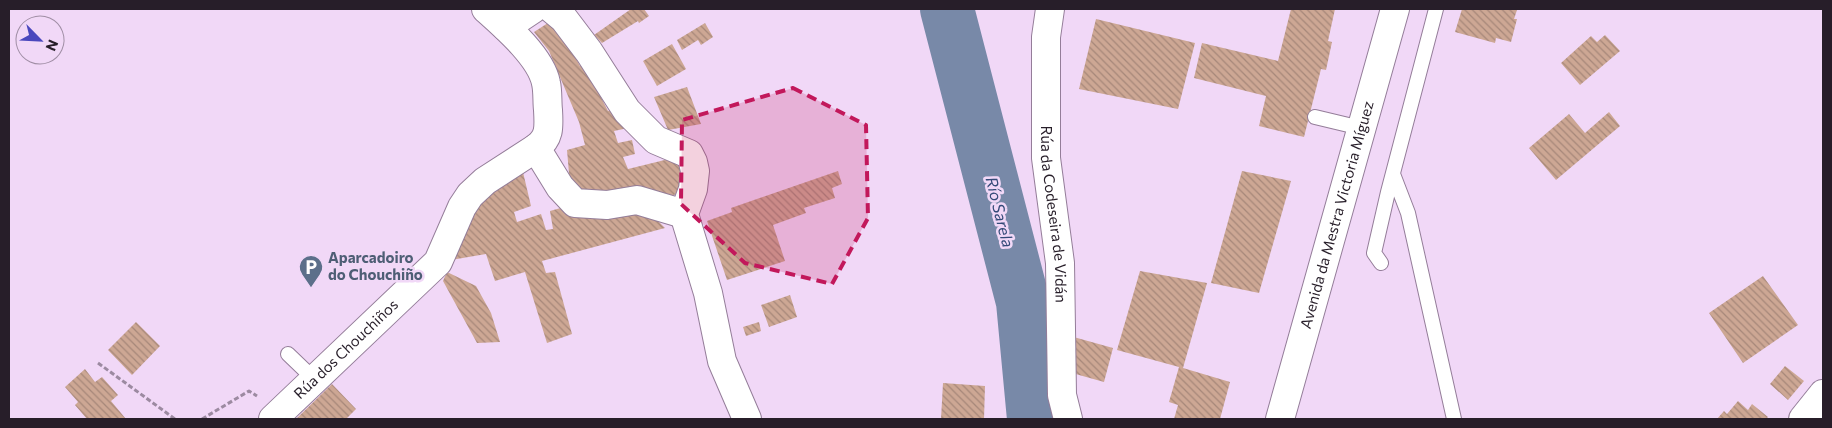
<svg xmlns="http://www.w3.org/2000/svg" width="1832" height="428" font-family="Commissioner,sans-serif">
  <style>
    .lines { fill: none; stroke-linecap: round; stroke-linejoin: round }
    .river { stroke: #7889a8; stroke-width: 54 }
    .building { fill: url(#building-back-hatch) }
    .lane-casing { stroke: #947d99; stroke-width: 16 }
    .street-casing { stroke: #947d99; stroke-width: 30 }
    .primary-casing { stroke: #947d99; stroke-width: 30 }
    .path { stroke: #9c8aa1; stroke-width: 3; stroke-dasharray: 5 2.5; stroke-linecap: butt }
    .lane { stroke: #fff; stroke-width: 14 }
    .street { stroke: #fff; stroke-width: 28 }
    .primary { stroke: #fff; stroke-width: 28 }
    .marked { fill: #c2185b; fill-opacity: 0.2; stroke: #c2185b; stroke-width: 4; stroke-dasharray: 10 6; stroke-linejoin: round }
    .labels { text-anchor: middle; stroke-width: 5; stroke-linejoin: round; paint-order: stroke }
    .street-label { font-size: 15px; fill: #271e29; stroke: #f1d8f7 }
    .service-label { font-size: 15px; font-weight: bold; fill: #4e5e75; stroke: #f1d8f7; text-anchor: start }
    .water-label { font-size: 16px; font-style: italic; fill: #344a78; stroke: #f1d8f7 }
  </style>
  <defs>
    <pattern id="building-back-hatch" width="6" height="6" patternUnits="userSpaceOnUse" patternTransform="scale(1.25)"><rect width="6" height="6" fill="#cda794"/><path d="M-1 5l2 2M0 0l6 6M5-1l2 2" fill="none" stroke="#a68779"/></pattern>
  </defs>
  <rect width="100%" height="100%" fill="#f1d8f7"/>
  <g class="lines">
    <path class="river" d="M947 9 1023 302 1034 419"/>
  </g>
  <path class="building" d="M631 9H644L649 16 639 23 638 21 602 43 594 35Z
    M1291 9H1335L1328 41 1332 42 1326 70 1321 69 1304 137 1259 126 1266 96 1194 78 1202 43 1278 61Z
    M1462 9H1511L1517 10 1514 19H1517L1511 42 1496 38 1495 43 1455 32Z
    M1096 19 1195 43 1178 109 1079 89Z
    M551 21 567 42 580 66 584 64 608 111 623 107 628 128 614 131 618 143 632 140 635 154 623 157 628 169 681 156 687 187 666 200 576 194 570 185 567 150 585 145 579 122 549 51 534 32Z
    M705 23 713 37 701 45 698 40 682 50 677 40Z
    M1605 35 1620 51 1580 85 1561 63 1591 36 1597 42Z
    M672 44 686 69 657 86 643 61Z
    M687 87 701 124 668 130 654 97Z
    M1609 112 1620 126 1556 180 1529 148 1569 114 1585 133Z
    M522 168 531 206 514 212 517 222 541 214 546 230 553 229 550 211 571 205 640 203 665 228 542 261 546 273 555 272 572 334 547 343 525 272 495 281 486 254 451 260 469 210Z
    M838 171 842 184 832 188 835 198 804 208 806 213 773 225 785 261 727 280 707 221 732 212 731 208Z
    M1242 171 1291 181 1259 293 1211 283Z
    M1140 271 1207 283 1183 368 1230 382 1220 419H1174L1178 405 1169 402 1179 367 1117 350Z
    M447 272 476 286 491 313 500 342 477 343 443 281Z
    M1763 276 1798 325 1743 363 1709 313Z
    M790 295 797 317 769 327 761 305Z
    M136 322 160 346 132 375 108 350Z
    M759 322 761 331 746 336 743 327Z
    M1070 336 1113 348 1104 382 1072 373Z
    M1785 366 1804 381 1788 400 1770 384Z
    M85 369 95 382 102 377 118 395 111 401 126 419H87L75 405 78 402 65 387Z
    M943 383 985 386 984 419H941Z
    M332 384 356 409 346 419H296Z
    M1738 401 1748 410 1752 404 1768 417 1766 419H1717L1724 411 1727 414Z"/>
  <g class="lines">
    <g class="lane-casing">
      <path id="lane" d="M1315 117 1361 128
        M1393 174 1408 213 1454 419
        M1381 263 1374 253 1388 192 1436 9
        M288 354 314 379"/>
    </g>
    <g class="street-casing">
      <g id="street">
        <path d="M552 9 564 19 589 52 627 111 656 140 689 154 693 162 695 171 693 189 684 214 708 293 722 361 747 419"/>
        <path id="s1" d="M1050 9 1046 37V158L1060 263 1062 395 1068 419"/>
        <path d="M506 27 533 9"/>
        <path d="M536 148 560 187 575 203 607 205 637 200 684 214"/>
        <path id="s2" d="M273 419 438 262 462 207 470 195 485 181 536 148C550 138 549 127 548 110 547 102 548 92 546 83 541 57 505 26 486 9"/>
        <path d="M1803 419 1823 394"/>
      </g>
    </g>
    <g class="primary-casing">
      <g id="primary">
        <path id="s3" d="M1280 419 1395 9"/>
      </g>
    </g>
    <path class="path" d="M98 363 175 419
      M202 419 249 391 257 396"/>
    <use href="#lane" class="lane"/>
    <use href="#street" class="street"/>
    <use href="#primary" class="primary"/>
  </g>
  <path class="marked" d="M793 88 866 125 868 218 832 284 745 263 681 204 682 120Z"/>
  <defs>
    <g id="parking-pin" transform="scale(1.25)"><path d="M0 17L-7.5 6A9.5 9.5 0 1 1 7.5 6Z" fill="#5c6f8a" stroke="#f1d8f7"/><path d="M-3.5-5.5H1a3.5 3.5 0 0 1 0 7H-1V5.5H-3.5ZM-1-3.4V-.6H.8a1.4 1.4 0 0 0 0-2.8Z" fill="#fff"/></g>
  </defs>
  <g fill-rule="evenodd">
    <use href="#parking-pin" x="311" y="267"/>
  </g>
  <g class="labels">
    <g class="street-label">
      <text dy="5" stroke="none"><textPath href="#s1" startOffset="206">Rúa da Codeseira de Vidán</textPath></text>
      <text dy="5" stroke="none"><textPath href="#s3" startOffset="212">Avenida da Mestra Victoria Míguez</textPath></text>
      <text dy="5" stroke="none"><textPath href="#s2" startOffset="101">Rúa dos Chouchiños</textPath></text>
    </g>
    <g class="service-label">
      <text x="328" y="263">Aparcadoiro<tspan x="328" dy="17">do Chouchiño</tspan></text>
    </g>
    <g class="water-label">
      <text transform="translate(1000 212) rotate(76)" y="6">Río Sarela</text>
    </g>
  </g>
  <rect width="1832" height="428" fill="none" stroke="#271e29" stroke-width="20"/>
  <g transform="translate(40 40) rotate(114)"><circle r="24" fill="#f1d8f7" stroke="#a08ea5"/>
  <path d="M0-4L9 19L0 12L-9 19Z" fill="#4a47bd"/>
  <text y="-8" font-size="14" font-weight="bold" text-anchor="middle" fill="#271e29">N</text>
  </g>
</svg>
